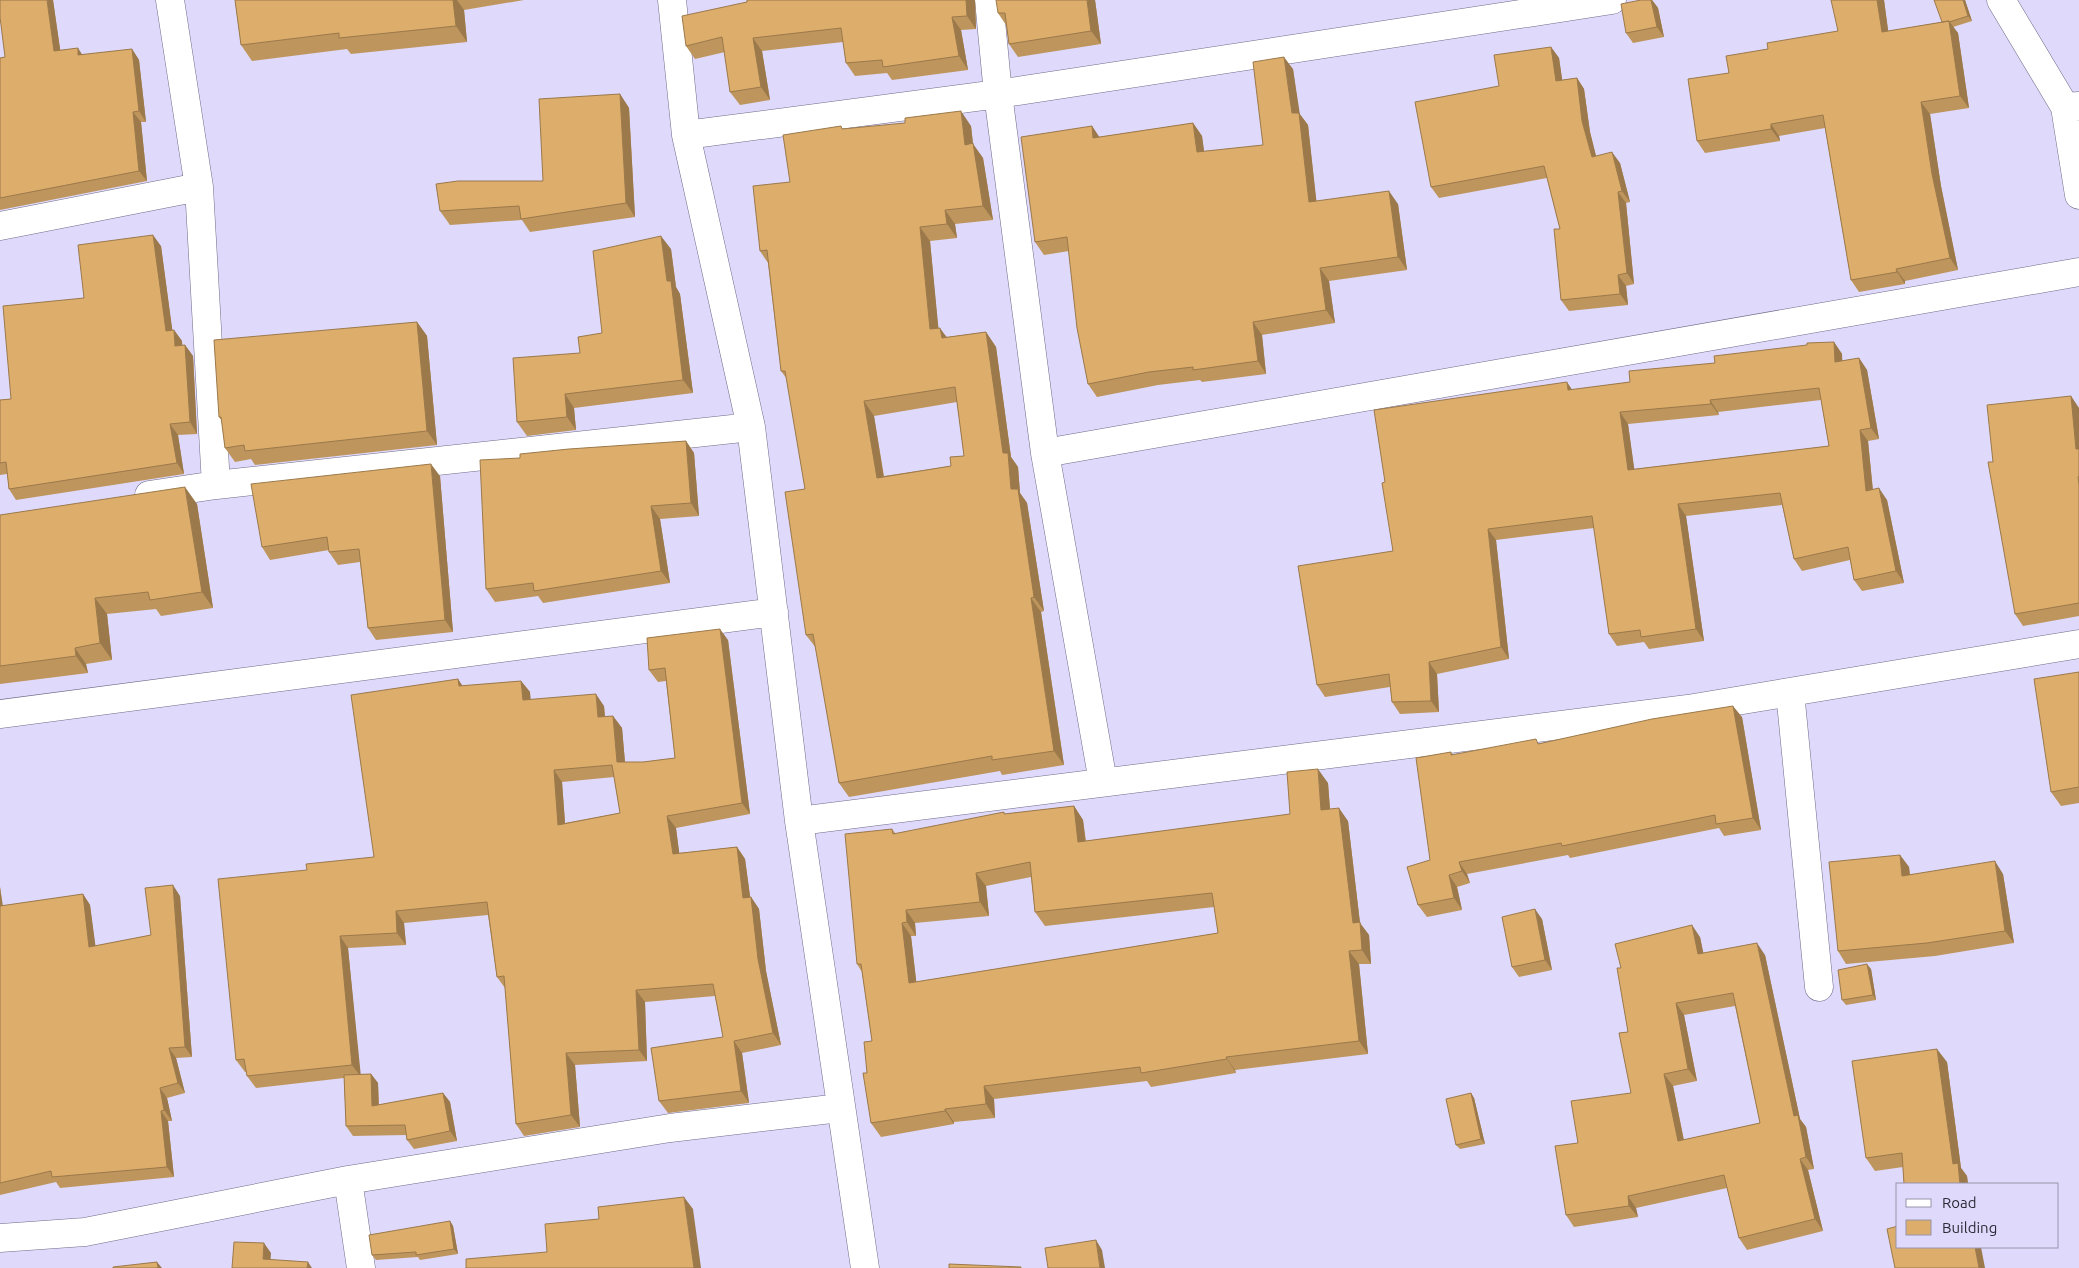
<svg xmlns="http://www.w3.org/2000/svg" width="2079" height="1268" font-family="Ubuntu,sans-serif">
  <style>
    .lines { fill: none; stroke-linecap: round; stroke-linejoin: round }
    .minor-casing { stroke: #706b88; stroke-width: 29 }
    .minor { stroke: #fff; stroke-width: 28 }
    .wall { fill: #be955c; fill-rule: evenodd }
    .shaded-wall { fill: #9b794b }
    .building { fill: #ddad6b; stroke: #9b794b; fill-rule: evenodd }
  </style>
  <rect width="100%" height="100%" fill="#dfdafb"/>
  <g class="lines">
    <g class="minor-casing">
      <path id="minor" d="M170 0 199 187 216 485
        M672 0 686 135 751 427 799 821 865 1268
        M989 0 998 94 1045 453 1103 782
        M2001 0 2065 107 2079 106
        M2065 107 2079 195
        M686 135 998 94 1612 0
        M0 226 199 187
        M1045 453 2079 272
        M149 495 216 485 751 427
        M1790 692 1819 987
        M0 714 774 612
        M799 821 1688 709 2079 644
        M348 1180 670 1128 840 1108
        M0 1238 85 1232 348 1180 361 1268"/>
    </g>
    <use href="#minor" class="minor"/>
  </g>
  <path class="wall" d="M53 0 60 50 82 55 132 49 139 60 146 122H141L147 181 0 210V58L5 57Z
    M235 0H524L464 10 467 42 351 54 347 49 252 61 241 45Z
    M747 0H975L976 29 961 30 968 70 892 80 887 73 855 76 846 63 843 42 762 51 770 100 740 105 730 92 725 52 695 59 686 46 747 2Z
    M1095 0 1101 44 1018 57 1009 44 1006 25 998 13Z
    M1641 0H1652L1658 8 1664 37 1633 43 1626 33Z
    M1884 0 1888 31 1942 22 1965 0 1972 21 1953 27 1958 33 1969 108 1930 114 1941 186 1958 270 1905 281V284L1859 292 1851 280 1825 128 1779 136 1780 141 1705 153 1697 141 1729 73 1768 49 1838 31Z
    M1551 47 1559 58 1562 80 1577 78 1584 89 1590 132 1596 156 1620 163 1630 202 1626 203 1634 284 1626 286 1628 305 1569 311 1561 300 1560 229 1547 178 1439 198 1431 187 1499 86Z
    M1293 69 1299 113 1308 125 1316 201 1398 204 1407 270 1329 281 1335 323 1262 335 1266 374 1202 382 1200 380 1158 385 1097 397 1088 384 1069 251 1044 255 1035 242 1092 126 1099 137 1193 123 1202 136 1204 152 1263 145Z
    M620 94 629 108 635 217 530 232 522 220 450 225 440 211 543 181Z
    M971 126 973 144 983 158 993 220 955 224 957 238 930 241 938 328 947 337 986 332 996 347 1011 457 1018 467 1020 493 1027 503 1044 611 1041 612 1064 765 1002 775 1000 771 849 797 839 783 816 648 806 635 805 489 787 379 781 371 768 263 760 251 790 182 843 129ZM957 402 964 456 951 466 884 476 874 416Z
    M161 246 172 330H174L182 341V346L185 345 193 356 197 434 178 435 184 474 16 500 9 489 7 474 0 475V400L11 399 84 298Z
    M671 249 676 287 680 294 693 393 574 408 576 430 527 436 517 422 580 353 602 333Z
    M417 322 427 336 437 445 255 465 251 459 235 462 225 448 222 421 219 417Z
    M1834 342 1842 354V361L1859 358 1867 370 1879 439 1868 441 1873 490 1887 500 1904 583 1862 591 1854 580 1850 560 1802 571 1794 559 1782 505 1686 516 1704 641 1649 649 1644 642 1617 646 1609 634 1594 528 1496 540 1509 659 1437 674 1439 712 1400 714 1392 702 1390 687 1325 697 1317 685 1393 551 1385 482 1572 390 1630 382 1715 363ZM1821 400 1829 446 1634 469 1628 424 1719 415 1718 412Z
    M2071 396 2079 409V616L2023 626 2015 614 1993 462Z
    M686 441 694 453 699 516 660 519 670 583 543 603 538 596 495 602 486 589 520 458Z
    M440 476 453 632 376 640 368 628 360 562 338 565 329 552V550L270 560 262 547Z
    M197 504 213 608 161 616 156 609 107 614 112 660 86 664 88 673 0 684V515Z
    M728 640 750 814 676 828 679 853 737 847 745 859 750 897H751L759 909 766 971 781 1045 742 1053 749 1103 668 1113 659 1101 723 1037 715 996 645 1002 647 1061 575 1065 580 1127 524 1136 516 1124 505 988 497 977 488 915 404 923 406 945 348 948 360 1074H371L378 1083 379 1105 443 1093 450 1102 457 1141 414 1149 407 1140 406 1135 353 1136 346 1126 344 1078 256 1088 247 1076V1072H245L236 1060 307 870 374 857 458 679 462 686 521 681 530 692V700L604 706 605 717 613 716 622 728 625 762H643L675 758 666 681 658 682 649 670ZM614 777 620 813 565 823 562 782Z
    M2079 672V803L2061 806 2051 792Z
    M1742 717 1761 830 1724 836 1719 828 1570 858 1568 855 1467 874 1470 883 1457 887 1462 910 1427 917 1418 905 1430 860 1451 752 1453 755Z
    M1328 783 1330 809 1348 821 1360 923 1369 935 1371 964H1359L1368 1054 1235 1070 1236 1073 1151 1087 1147 1081 994 1099 995 1118 954 1122V1124L881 1137 871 1123 867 1073 872 1041 862 972 857 964 892 829 896 834 1005 814 1074 806 1083 820 1086 841 1290 814ZM1031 877 1035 912 1045 926 1214 907 1218 933 916 982 911 936H916L915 923 989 916 986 886Z
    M1900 855 1909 867 1910 874H2003L2014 943 1935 956 1846 964 1838 951Z
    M0 887 3 906 83 894 90 905 95 946 151 935 180 896 192 1057 176 1058 185 1093 167 1098 172 1121H168L174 1177 60 1188 56 1182 0 1195Z
    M1542 919 1552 970 1519 977 1512 967Z
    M1700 937 1703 953 1765 955 1800 1119 1806 1127 1814 1169 1808 1170 1823 1231 1747 1250 1739 1238 1727 1188 1636 1208 1638 1217 1574 1227 1566 1215 1578 1143 1631 1093 1628 1032 1621 968ZM1735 1006 1760 1123 1684 1140 1673 1086 1697 1081 1684 1015Z
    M1871 969 1876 1000 1846 1005 1842 1000Z
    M1947 1062 1961 1168 1967 1176 1968 1184H1904L1903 1167 1875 1171 1866 1158Z
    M1471 1093 1474 1098 1485 1144 1460 1149 1456 1145Z
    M450 1221 453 1226 458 1254 420 1260 418 1257 376 1260 372 1255Z"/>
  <path class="shaded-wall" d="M47 0H53L62 62 54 51Z
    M453 0H457L464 10 467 42 456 26Z
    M966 0H975L976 29 967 16Z
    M1087 0H1095L1101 44 1091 31Z
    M1651 0H1652L1658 8 1664 37 1657 27Z
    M1877 0H1884L1890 44 1882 32Z
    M1963 0H1965L1972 21 1968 16Z
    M952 17 961 30 968 70 959 56Z
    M1949 21 1958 33 1969 108 1960 96Z
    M753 38 762 51 770 100 761 87Z
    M1551 47 1559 58 1564 92 1556 81Z
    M78 48 85 59 78 55Z
    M132 49 139 60 146 122 139 111Z
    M1284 57 1293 69 1300 115 1299 113 1308 125 1318 215 1309 202 1292 113Z
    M1577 78 1584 89 1590 132 1599 168 1592 157 1582 121Z
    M620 94 629 108 635 217 626 203Z
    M1921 102 1930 114 1941 186 1958 270 1950 258 1932 174Z
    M961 111 971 126 973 144 983 158 993 220 983 206 965 145Z
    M133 112 141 122 147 181 139 171Z
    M1193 123 1202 136 1206 165 1197 152Z
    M1771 124 1779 136 1780 141 1771 129Z
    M1092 126 1100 138H1093Z
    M1612 152 1620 163 1630 202 1622 191Z
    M1389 191 1398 204 1407 270 1398 257Z
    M1618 192 1626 203 1634 284 1627 273Z
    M945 210 955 224 957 238 947 224Z
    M920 227 930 241 940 344 930 329Z
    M153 235 161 246 174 342 166 331Z
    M661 236 671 249 676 287 680 294 693 393 683 380 667 281Z
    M1320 268 1329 281 1335 323 1326 310Z
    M1896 269 1905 281V284L1897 272Z
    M1618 275 1626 286 1628 305 1620 294Z
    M417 322 427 336 437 445 427 431Z
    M1253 322 1262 335 1266 374 1258 361Z
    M940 328 950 342 942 338Z
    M174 330 182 341 183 357 175 346Z
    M986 332 996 347 1011 457 1018 467 1020 493 1027 503 1044 611 1034 597 1011 489 1003 453Z
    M1834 342 1842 354 1843 374 1835 362Z
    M185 345 193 356 197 434 190 422Z
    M1859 358 1867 370 1879 439 1871 428Z
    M1567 382 1575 394 1568 390Z
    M565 394 574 408 576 430 567 417Z
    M2071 396 2079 408V453L2076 449Z
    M1710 400 1718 412 1719 415 1711 404Z
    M864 401 874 416 886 492 877 478Z
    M1620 412 1628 424 1636 481 1628 470Z
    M170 424 178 435 184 474 177 463Z
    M1860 430 1868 441 1874 503 1866 491Z
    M686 441 694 453 699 516 691 503Z
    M431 464 440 476 453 632 445 620Z
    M185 487 197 504 213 608 202 592Z
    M1879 488 1887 500 1904 583 1896 571Z
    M1678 504 1686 516 1704 641 1696 629Z
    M651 506 660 519 670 583 661 571Z
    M1488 529 1496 540 1509 659 1501 647Z
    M95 598 107 614 112 660 100 643Z
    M1031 598 1041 612 1064 765 1054 751Z
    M720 629 728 640 750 814 742 803Z
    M75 648 86 664 88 673 76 656Z
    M1429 662 1437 674 1439 712 1431 701Z
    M458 679 466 691 459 686Z
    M521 681 530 692 532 712 523 700Z
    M596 694 604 706 606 729 598 717Z
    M1733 706 1742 717 1761 830 1753 818Z
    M613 716 622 728 626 774 617 762Z
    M1318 769 1328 783 1331 823 1321 810Z
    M554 770 562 782 566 836 558 825Z
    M1074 806 1083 820 1087 855 1078 842Z
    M1339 808 1348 821 1360 923 1369 935 1371 964 1362 950 1353 923Z
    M667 816 676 828 681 866 673 854Z
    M737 847 745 859 752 910 743 898Z
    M1900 855 1909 867 1911 888 1902 876Z
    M1995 861 2003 874 2014 943 2005 931Z
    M1459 862 1467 874 1470 883 1462 871Z
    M976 873 986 886 989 916 980 902Z
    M1449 875 1457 887 1462 910 1454 898Z
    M173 885 180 896 192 1057 185 1047Z
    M0 887 4 917 0 911Z
    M83 894 90 905 97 957 89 947Z
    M751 897 759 909 766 971 781 1045 773 1033 758 959Z
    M1535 909 1542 919 1552 970 1545 960Z
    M906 910 915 923 916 936 907 922Z
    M396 911 404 923 406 945 397 933Z
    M902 923 911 936 918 996 909 983Z
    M1692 925 1700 937 1706 965 1698 954Z
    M340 936 348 948 361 1077 352 1065Z
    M1757 943 1765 955 1800 1119 1806 1127 1814 1169 1806 1157 1794 1116Z
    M1349 951 1359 964 1368 1054 1359 1041Z
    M1867 964 1871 969 1876 1000 1873 995Z
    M636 990 645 1002 647 1061 639 1050Z
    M1676 1003 1684 1015 1697 1081 1688 1069Z
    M734 1041 742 1053 749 1103 741 1091Z
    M169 1048 176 1058 185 1093 178 1083Z
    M1937 1049 1947 1062 1961 1168 1967 1176 1968 1184H1960L1953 1164Z
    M566 1053 575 1065 580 1127 571 1115Z
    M1226 1057 1235 1070 1236 1073 1227 1059Z
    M371 1074 378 1083 379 1116 372 1106Z
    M1664 1074 1673 1086 1686 1152 1678 1141Z
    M984 1086 994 1099 995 1118 986 1104Z
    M160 1088 167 1098 172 1121 164 1110Z
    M443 1093 450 1102 457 1141 450 1131Z
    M1471 1093 1474 1098 1485 1144 1481 1139Z
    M945 1109 954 1122V1124L945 1111Z
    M161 1111 168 1121 174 1177 167 1167Z
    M1800 1159 1808 1170 1823 1231 1815 1219Z
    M1628 1196 1636 1208 1638 1217 1629 1206Z
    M684 1197 693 1209 701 1268H694Z
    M450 1221 453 1226 458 1254 454 1249Z
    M1096 1240 1102 1250 1105 1268H1100Z
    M264 1243 271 1253 270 1268 263 1259Z
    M1975 1247H1981L1985 1268H1979Z
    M157 1262 162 1268H158Z
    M308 1262 312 1268H307Z"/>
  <path class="building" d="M0 0H47L54 51 78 48V55L132 49 139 111 133 112 139 171 0 198V58L5 57 0 17Z
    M235 0H453L456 26 339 38V33L241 45Z
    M747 0H966L967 16 952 17 959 56 883 67 882 60 846 63 841 28 753 38 761 87 730 92 722 37 686 46 682 16 747 2Z
    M996 0H1087L1091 31 1009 44 1005 13H998Z
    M1641 0H1651L1657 27 1626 33 1621 4Z
    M1831 0H1877L1882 32 1949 21 1960 96 1921 102 1932 174 1950 258 1896 269 1897 272 1851 280 1823 115 1771 124V129L1697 141 1688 79 1729 73 1726 56 1768 49 1767 43 1838 31Z
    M1934 0H1963L1968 16 1949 22V21L1942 22Z
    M1551 47 1556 81 1577 78 1582 121 1592 157 1612 152 1622 191 1618 192 1627 273 1618 275 1620 294 1561 300 1554 229H1560L1544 166 1431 187 1415 102 1499 86 1494 55Z
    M1284 57 1292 113H1299L1309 202 1389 191 1398 257 1320 268 1326 310 1253 322 1258 361 1193 370V367L1149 372 1088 384 1077 328 1067 237 1035 242 1021 137 1092 126 1093 138 1193 123 1197 152 1263 145 1253 62Z
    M620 94 626 203 521 219 519 206 440 211 436 184 458 181H543L539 99Z
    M961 111 965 145 973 143 983 206 945 210 947 224 920 227 930 329 940 328 942 338 986 332 1003 453H1008L1011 489H1018L1034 597 1031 598 1054 751 992 760V756L839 783 813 634 806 635 785 492 805 489 785 371H781L767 250 760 251 753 186 790 182 783 135 841 126 842 129 905 123V118ZM955 387 964 456 950 457 951 466 877 478 864 401Z
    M153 235 166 331 174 330 175 346 185 345 190 422 170 424 177 463 9 489 6 462 0 463V400L11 399 3 306 84 298 78 245Z
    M661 236 667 281H671L683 380 565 394 567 417 517 422 513 358 580 353 578 337 602 333 593 251Z
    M417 322 427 431 245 451 244 445 225 448 221 417H219L214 340Z
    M1834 342 1835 362 1859 358 1871 428 1860 430 1866 491 1879 488 1896 571 1854 580 1848 547 1794 559 1780 493 1678 504 1696 629 1641 637 1640 630 1609 634 1592 516 1488 529 1501 647 1429 662 1431 701 1392 702 1389 674 1317 685 1298 566 1393 551 1382 483 1385 482 1374 410 1567 382 1568 390 1630 382 1629 371 1715 363 1714 356 1807 345V343ZM1819 388 1829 446 1628 470 1620 412 1711 404 1710 400Z
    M2071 396 2076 449H2079V476L2078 477 2079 485V603L2015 614 1988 462H1993L1987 405Z
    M686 441 691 503 651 506 661 571 534 591 533 583 486 589 480 460 520 458V454L569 449Z
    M431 464 445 620 368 628 359 549 329 552 327 537 262 547 251 484Z
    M185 487 202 592 150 600 148 592 95 598 100 643 75 648 76 656 0 666V515Z
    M720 629 742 803 667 816 673 854 737 847 743 898 751 897 758 959 773 1033 734 1041 741 1091 659 1101 651 1048 723 1037 713 984 636 990 639 1050 566 1053 571 1115 516 1124 504 976 497 977 487 902 396 911 397 933 340 936 352 1065 247 1076 244 1059 236 1060 218 879 307 870 306 864 374 857 351 695 458 679 459 686 521 681 523 700 596 694 598 717 613 716 617 762H643L675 758 665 668 649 670 647 638ZM612 765 620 813 558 825 554 770Z
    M2079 672V787L2051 792 2034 679Z
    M1733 706 1753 818 1716 824 1715 815 1562 846 1561 843 1459 862 1462 871 1449 875 1454 898 1418 905 1407 867 1430 860 1416 758 1451 752V755L1536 739 1538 744 1652 719Z
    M1318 769 1321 810 1339 808 1353 923 1360 922 1362 950 1349 951 1359 1041 1226 1057 1227 1059 1141 1073 1140 1067 984 1086 986 1104 945 1109V1111L871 1123 863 1073H867L864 1042 872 1041 861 964H857L845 834 892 829 893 834 1004 812V814L1074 806 1078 842 1290 814 1287 772ZM1030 862 1035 912 1212 893 1218 933 909 983 902 923 907 922 906 910 980 902 976 873Z
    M1900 855 1902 876 1995 861 2005 931 1927 943 1838 951 1829 862Z
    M173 885 185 1047 169 1048 178 1083 160 1088 164 1110 161 1111 167 1167 52 1177 51 1171 0 1183V906L83 894 89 947 151 935 145 888Z
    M1535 909 1545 960 1512 967 1502 917Z
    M1692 925 1698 954 1757 943 1794 1116 1798 1115 1806 1157 1800 1159 1815 1219 1739 1238 1724 1175 1628 1196 1629 1206 1566 1215 1555 1146 1578 1143 1571 1101 1631 1093 1619 1033 1628 1032 1617 968H1621L1615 944ZM1733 993 1760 1123 1678 1141 1664 1074 1688 1069 1676 1003Z
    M1867 964 1873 995 1842 1000 1838 970Z
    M1937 1049 1953 1164 1958 1163 1960 1184H1904L1902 1153 1866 1158 1852 1061Z
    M371 1074 372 1106 443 1093 450 1131 407 1140 405 1125 346 1126 344 1075Z
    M1471 1093 1481 1139 1456 1145 1446 1099Z
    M684 1197 694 1268H466V1259L547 1252 545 1224 599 1219 598 1207Z
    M450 1221 454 1249 416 1255V1252L372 1255 369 1235Z
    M1898 1226V1247H1975L1979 1268H1895L1887 1229Z
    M1096 1240 1100 1268H1048L1045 1248Z
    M234 1242 264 1243 263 1259 308 1262 307 1268H232Z
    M157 1262 158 1268H113V1267Z
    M949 1264 1021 1267V1268H949Z"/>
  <rect x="1896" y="1183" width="162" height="65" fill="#dfdafb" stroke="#9794ac"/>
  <rect x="1906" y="1199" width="25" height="8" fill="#ffffff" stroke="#9794ac"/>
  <text x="1942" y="1208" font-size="15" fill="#2b2a36">Road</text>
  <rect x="1906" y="1220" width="25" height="15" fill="#ddad6b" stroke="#9794ac"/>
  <text x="1942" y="1233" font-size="15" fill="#2b2a36">Building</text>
</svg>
